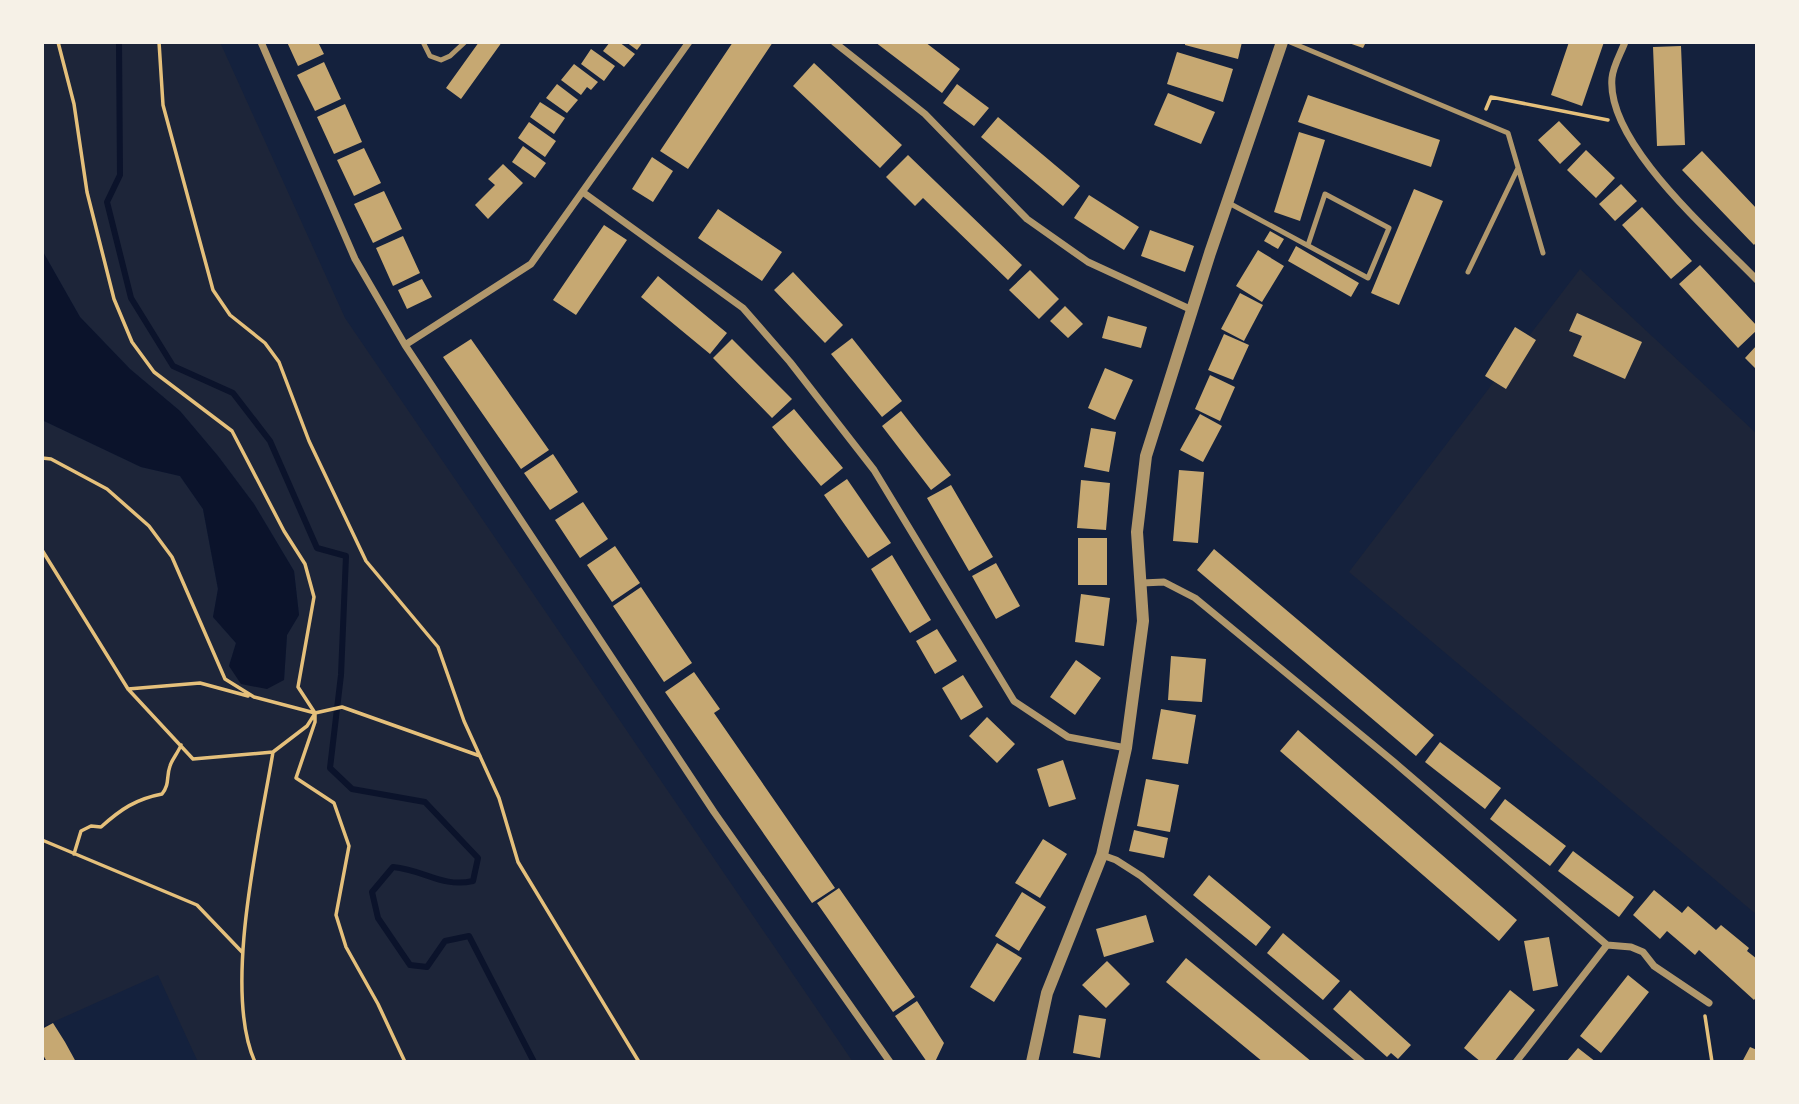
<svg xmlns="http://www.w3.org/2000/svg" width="1799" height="1104" font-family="Arial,sans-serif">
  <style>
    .green { fill: #1d2539 }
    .water { fill: #0b132b }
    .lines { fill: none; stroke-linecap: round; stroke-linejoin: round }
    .stream { stroke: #0b132b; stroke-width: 6 }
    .building { fill: #c6a872 }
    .path { stroke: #e5c07b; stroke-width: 3.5 }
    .service { stroke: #b1986c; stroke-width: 5 }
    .minor { stroke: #b1986c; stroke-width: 7 }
    .tertiary { stroke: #b1986c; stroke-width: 12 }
  </style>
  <rect width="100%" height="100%" fill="#14213d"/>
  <path class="green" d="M42 42H220L345 318 853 1062H198L158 975 42 1027V420L141 467 180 476 203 509 218 589 213 617 236 643 229 666 284 680 287 635 299 615 294 571 254 504 218 456 180 411 130 369 80 317 42 250Z
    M1580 269 1757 434V915L1349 572Z"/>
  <path class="water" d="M42 250 80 317 130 369 180 411 218 456 254 504 294 571 299 615 287 635 284 680 267 689 241 684 229 666 236 643 213 617 218 589 203 509 180 476 141 467 42 420Z"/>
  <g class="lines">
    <path class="stream" d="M119 42 120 175 107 202 131 298 173 366 233 393 270 441 317 548 346 556 341 675 330 768 352 789 425 802 478 858 473 881C442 888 425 870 393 867L372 892 378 918 410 965 427 967 445 941 469 936 534 1062"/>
  </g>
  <path class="building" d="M287 42H318L324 54 298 66Z
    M479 42H502L461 99 446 88Z
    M610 42H619L635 54 624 67 603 51Z
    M626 42H643L637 50Z
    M733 42H773L688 169 660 151Z
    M875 42H925L960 69 942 93Z
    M1185 42H1242L1238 59 1185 45Z
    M1346 42H1366L1363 48Z
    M1569 42H1604L1582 106 1551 95Z
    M1681 46 1685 145 1657 146 1653 47Z
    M591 49 615 66 604 81 581 64Z
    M1177 52 1233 69 1223 102 1167 84Z
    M324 62 341 99 315 111 297 75Z
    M814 63 902 145 880 168 793 86Z
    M574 64 598 82 591 90 587 87 581 95 561 80Z
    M557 84 578 100 567 113 546 98Z
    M957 84 989 108 974 126 943 103Z
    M1168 93 1215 112 1201 144 1154 125Z
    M1308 95 1440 140 1431 167 1298 122Z
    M540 102 565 118 554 134 530 117Z
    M345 104 362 142 334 154 317 117Z
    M998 117 1080 186 1063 206 981 137Z
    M1559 121 1581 144 1560 164 1538 140Z
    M529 122 556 141 545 157 518 138Z
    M1299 132 1325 140 1300 221 1274 212Z
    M523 146 546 163 535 178 512 162Z
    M364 148 381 183 354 196 337 160Z
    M1586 150 1615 178 1596 198 1567 170Z
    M1702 151 1757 209V241L1754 245 1682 170Z
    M908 155 1022 265 1008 280 923 198 915 206 886 177Z
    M652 157 673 171 653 202 632 189Z
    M503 164 523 183 488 219 475 205 495 185 488 179Z
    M1621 184 1637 201 1615 221 1599 204Z
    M1414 189 1443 201 1399 305 1371 293Z
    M384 191 402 229 373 243 354 204Z
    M1089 195 1139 227 1124 250 1074 218Z
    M1642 207 1692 261 1671 279 1622 225Z
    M718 209 782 252 762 281 698 238Z
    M604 225 627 240 576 315 553 300Z
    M1150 230 1194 246 1185 272 1141 256Z
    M1270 231 1284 239 1278 249 1264 241Z
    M403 236 420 273 393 286 376 248Z
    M1296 246 1359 283 1351 297 1288 261Z
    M1258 250 1284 266 1262 302 1236 286Z
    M1700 265 1757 326V330L1738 348 1679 284Z
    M1030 270 1059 299 1039 319 1009 290Z
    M793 272 843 325 825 343 774 290Z
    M658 276 727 333 710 354 641 297Z
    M422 279 432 297 407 309 398 290Z
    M1240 293 1263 305 1244 341 1221 329Z
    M1065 306 1083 324 1068 338 1050 321Z
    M1577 313 1642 342 1625 379 1573 356 1582 336 1569 331Z
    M1108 316 1147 327 1141 348 1102 338Z
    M1515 327 1536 340 1506 389 1485 376Z
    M1224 334 1249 345 1233 380 1208 370Z
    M852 338 902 401 882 417 831 354Z
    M471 339 549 450 521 469 443 357Z
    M732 339 792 399 772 418 713 358Z
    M1757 345V370L1745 358Z
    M1105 368 1133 380 1115 420 1088 408Z
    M1210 375 1235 387 1220 421 1195 409Z
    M794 409 843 468 821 486 772 427Z
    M901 411 951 475 931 490 882 426Z
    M1200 414 1222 426 1203 462 1180 450Z
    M1091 428 1116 432 1109 472 1084 467Z
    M553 454 578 492 550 510 524 473Z
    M1179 470 1204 472 1198 543 1173 541Z
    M847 479 891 543 868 558 824 495Z
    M1081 480 1110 483 1106 530 1077 528Z
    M951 485 993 557 969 571 927 498Z
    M583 502 608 539 580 558 555 520Z
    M1078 538H1107V585H1078Z
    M615 546 640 583 612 602 587 565Z
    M1214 549 1434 735 1416 756 1197 570Z
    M892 555 931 620 910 633 871 569Z
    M996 563 1020 606 996 619 972 576Z
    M641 587 692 663 664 682 613 606Z
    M1081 594 1110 598 1104 646 1075 642Z
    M937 629 957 661 935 674 916 641Z
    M1171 656 1206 659 1202 702 1168 700Z
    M1076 660 1101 678 1075 715 1050 697Z
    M694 672 720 709 714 713 835 888 812 903 665 692Z
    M963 675 983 707 961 720 942 688Z
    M1161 709 1196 715 1188 764 1152 759Z
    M987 717 1015 744 997 763 969 736Z
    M1298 730 1517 920 1499 941 1280 751Z
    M1440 742 1501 788 1485 809 1425 762Z
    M1063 760 1076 799 1049 807 1037 769Z
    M1146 779 1179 785 1170 832 1137 826Z
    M1505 799 1566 846 1550 866 1490 819Z
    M1134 830 1168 838 1164 858 1129 851Z
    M1043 839 1067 854 1040 898 1015 883Z
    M1573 851 1634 897 1619 917 1558 871Z
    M1209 875 1271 927 1256 946 1193 895Z
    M839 888 915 997 893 1012 817 903Z
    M1654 890 1682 913 1688 906 1716 930 1721 925 1749 948 1747 951 1757 959V996L1754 1000 1699 950 1695 955 1667 931 1660 939 1633 915Z
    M1022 892 1046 907 1019 951 995 936Z
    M1146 915 1154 942 1104 957 1096 929Z
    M1283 933 1340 981 1323 1000 1267 953Z
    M1549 937 1558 986 1533 991 1524 941Z
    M997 943 1022 958 994 1002 970 987Z
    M1186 958 1264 1022 1312 1062H1263L1166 982Z
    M1107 961 1130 984 1106 1008 1082 985Z
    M1628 975 1649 992 1601 1053 1580 1036Z
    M1350 990 1411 1045 1398 1059 1391 1053 1387 1057 1333 1009Z
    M1510 990 1535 1010 1494 1062H1481L1464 1048Z
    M917 1001 944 1043 935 1062H927L895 1016Z
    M1079 1015 1106 1019 1100 1058 1073 1053Z
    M53 1023 65 1042 76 1062H47L42 1053V1029Z
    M1750 1047 1757 1050V1062H1742Z
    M1578 1048 1596 1062H1566Z"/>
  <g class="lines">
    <path class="path" d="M58 42 74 104 87 192 114 299 132 342 154 372 232 431 284 531 305 564 314 597 298 687 315 713V722L296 778 334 803 349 846 336 915 346 947 378 1004 405 1062
      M159 42 163 105 213 290 230 315 265 343 279 362 309 441 366 561 438 647 464 721 499 798 518 862 639 1062
      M1486 109 1491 97 1608 120
      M42 458 51 459 107 489 149 526 172 557 225 679 254 697 315 713 342 707 480 756
      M42 550 128 689 193 759 273 752 307 726 314 715
      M128 689 200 683 248 696
      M42 840 197 905 242 952
      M74 854 81 831 91 826 101 827C121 809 136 799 162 794 170 784 166 777 170 766 172 759 178 753 181 745
      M1705 1016 1712 1062
      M255 1062C222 990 260 831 273 752"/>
    <path class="service" d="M423 42 430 56 441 60 450 56 465 42
      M1290 42 1508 133 1543 253
      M1227 202 1368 278 1389 228 1325 194 1308 245
      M1468 272 1518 168"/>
    <path class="minor" d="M261 42 355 259 405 345 714 812 890 1062
      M834 42 925 114 1027 219 1088 262 1192 310
      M1625 42C1621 53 1613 66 1612 78 1606 144 1714 235 1757 280
      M584 193 743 308 790 362 874 470 1014 701 1068 737 1126 748
      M405 345 531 264 689 42
      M1142 583 1164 582 1195 598 1394 762 1607 945
      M1102 855 1116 860 1141 876 1362 1062
      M1607 945 1631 947 1643 952 1654 966 1709 1003
      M1516 1062 1607 945"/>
    <path class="tertiary" d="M1032 1062 1047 993 1102 855 1126 748 1143 621 1137 532 1146 456 1210 253 1282 42"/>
  </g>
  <rect width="1799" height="1104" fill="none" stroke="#f6f1e7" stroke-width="88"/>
</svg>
